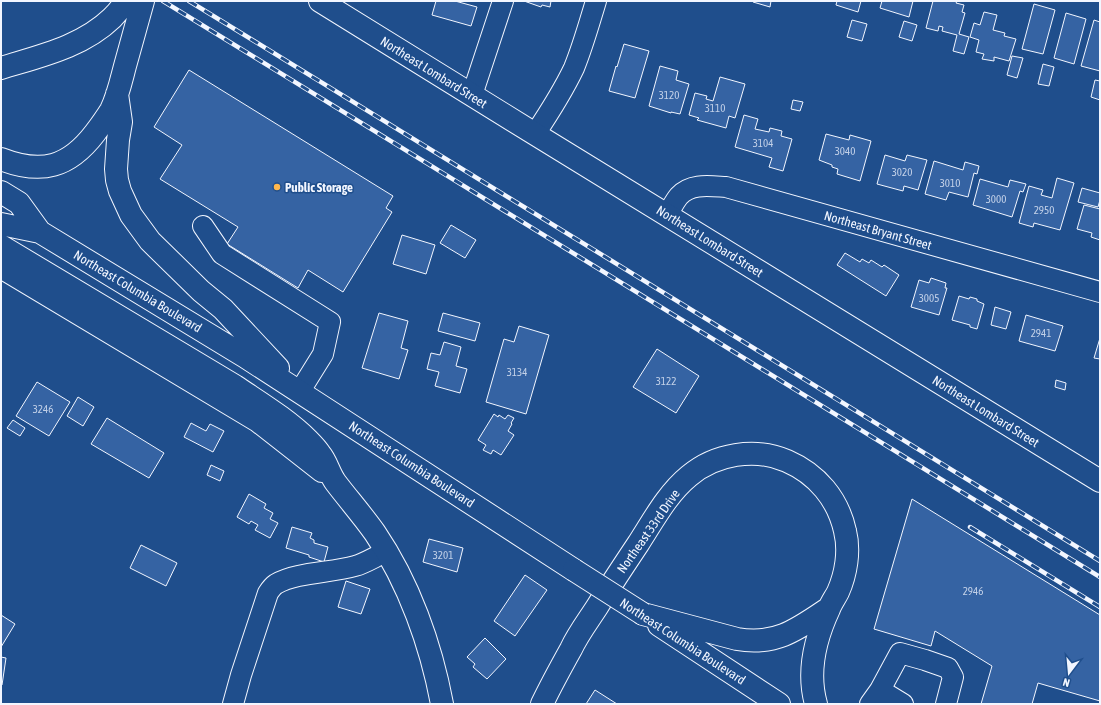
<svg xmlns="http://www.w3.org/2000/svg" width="1101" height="705" font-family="'Asap Condensed',sans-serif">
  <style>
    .building { fill: #3563a3; stroke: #f2f6ff }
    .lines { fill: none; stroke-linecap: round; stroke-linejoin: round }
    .minor-casing { stroke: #f2f6ff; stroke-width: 22 }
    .major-casing { stroke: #f2f6ff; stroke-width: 24 }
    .minor { stroke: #1f4e8c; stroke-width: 20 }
    .major { stroke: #1f4e8c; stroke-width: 22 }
    .rail-casing { stroke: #f2f6ff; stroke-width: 4.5 }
    .rail { stroke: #1f4e8c; stroke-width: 3; stroke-dasharray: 9; stroke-linecap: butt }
    .major-bridge-casing { stroke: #f2f6ff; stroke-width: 24; stroke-linecap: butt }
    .major-bridge { stroke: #1f4e8c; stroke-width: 22 }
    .poi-dot { fill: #ffb74d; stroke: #1f4e8c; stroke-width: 1.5 }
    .labels { text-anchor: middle; stroke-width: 3; stroke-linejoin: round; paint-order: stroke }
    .number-label { font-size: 11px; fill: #c3d1e8 }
    .street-label { font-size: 13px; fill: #f2f6ff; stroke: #1f4e8c }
    .poi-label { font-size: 13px; font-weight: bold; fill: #f2f6ff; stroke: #1f4e8c; text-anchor: start }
  </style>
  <rect width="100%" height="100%" fill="#1f4e8c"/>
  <path class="building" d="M436 1H455L477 7 471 26 432 15Z
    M524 1H551L550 7 542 5 541 7Z
    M753 1H771L770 7 753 2Z
    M837 1H861L858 12 836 5Z
    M882 1H913L909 17 880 8Z
    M933 1H957L956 3 964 5 962 12 965 13 959 34 969 37 964 54 953 51 957 35 942 31 943 27 939 26 938 31 926 28Z
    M1034 4 1055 10 1043 54 1022 49Z
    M984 12 997 15 993 30 1005 33 1004 36 1016 39 1009 61 994 57V61L982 59 984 54 976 52 979 40 970 37 974 23 980 25Z
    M1066 13 1086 19 1074 64 1054 58Z
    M852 20 867 24 862 41 847 37Z
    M1094 20 1100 22V71L1081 66Z
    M904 21 917 25 912 41 899 37Z
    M624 44 649 51 635 98 609 91 616 66 617 67Z
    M1012 56 1023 58 1017 78 1007 75Z
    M1043 64 1054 67 1049 86 1038 84Z
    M660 66 678 71 676 80 689 84 680 114 671 112V113L649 106Z
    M189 70 393 196 386 208 392 212 343 292 308 270 298 288 227 244 238 227 160 179 182 145 154 127Z
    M720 77 745 84 735 118 729 116 726 128 697 120 699 118 689 115 695 93 707 96 706 99 713 101Z
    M1095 80 1100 81V100L1091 97Z
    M793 100 803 102 800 111 791 109Z
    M744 115 758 119 755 129 769 132 770 128 782 131 781 136 792 139 783 171 769 167 772 158 735 147Z
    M826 134 849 140 850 135 871 141 860 181 837 174 838 169 832 167V165L819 160Z
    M885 155 905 161 907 155 927 160 918 190 904 186 903 191 877 184Z
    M934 161 963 170 965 162 979 166 977 174 974 173 968 197 949 192 946 200 925 194Z
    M1057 178 1074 183 1060 230 1034 223 1033 227 1019 223 1029 186 1043 190 1041 195 1052 198Z
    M980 179 1008 187 1010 180 1026 184 1023 192 1020 191 1012 217 973 205Z
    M1082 188 1100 193V200L1098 207 1078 202Z
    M1084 205 1100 209V240L1091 237 1092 233 1077 229Z
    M451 225 476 240 465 258 440 243Z
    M402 235 435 245 426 274 393 264Z
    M845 253 860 262 862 259 869 263 871 260 882 267 884 265 899 275 886 296 837 265Z
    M931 278 946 283 945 288H947L939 315 911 307 919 280 929 283Z
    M959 296 969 299 970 297 977 299V301L984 304 977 329 970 327V325L952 320Z
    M995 307 1011 312 1006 329 991 325Z
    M379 313 408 321 401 348 408 350 399 379 362 368Z
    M443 313 480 323 475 341 438 331Z
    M1026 315 1063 326 1055 351 1019 341Z
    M519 326 549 335 526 414 486 402 504 339 514 342Z
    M1100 338V359L1094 358Z
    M444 342 461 347 456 366 467 369 460 393 435 386 439 372 427 369 431 353 440 355Z
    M657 349 699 376 676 413 633 387Z
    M1056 380 1066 383 1065 390 1055 387Z
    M37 382 70 402 49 436 16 416Z
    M78 397 94 407 83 426 67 416Z
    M494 414 498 417 499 415 505 419 508 415 514 418 511 423 512 424 508 431 514 435 501 455 493 450 491 454 483 450 486 445 478 440Z
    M107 418 164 453 149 478 91 444Z
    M13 420 25 428 20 436 7 428Z
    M191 423 206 431 210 424 224 431 213 452 184 437Z
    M211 465 224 471 220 481 207 475Z
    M249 494 266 504 264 508 273 513 270 519 278 523 270 538 255 530 258 525 251 521 249 524 237 517Z
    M912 499 1100 615V701L1038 683 1032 704H981L992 666 935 631 931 646 874 629Z
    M292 527 312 533 310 538 314 540V543L328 547 324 562 309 557V555L286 548Z
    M429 539 463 548 457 572 423 562Z
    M141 545 177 563 166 586 130 568Z
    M525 575 547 590 515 636 494 621Z
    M346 581 370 589 361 614 338 607Z
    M1 615 15 624 1 647Z
    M485 638 506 659 487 679 473 667 475 664 467 657Z
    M1 657 6 658 2 685H1Z
    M595 690 617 704H586Z"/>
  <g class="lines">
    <g class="minor-casing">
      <path id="minor" d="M472 95 503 1
        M535 134C549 113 563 91 574 68 583 46 589 24 596 1
        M667 215C671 209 674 202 679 196 691 183 709 186 726 187L1100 292
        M203 226 222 254 330 322 323 354 300 391
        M880 690 903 704
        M233 704 241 675 268 593C270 590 273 586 276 584 297 572 331 573 355 566 366 563 376 556 386 552
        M870 704 880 690 900 653 925 660 948 668 953 677 946 704"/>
    </g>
    <g class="major-casing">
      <path id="major" d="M320 1 535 134 1100 481
        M1 68C40 56 82 47 112 18 117 13 122 7 126 1
        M117 94 121 122 118 140 116 169 117 180 120 191 131 215 150 241 201 291 223 309 278 368
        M1 159C42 175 69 167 95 133 101 125 106 118 111 110 118 96 121 81 125 66 131 44 137 23 143 1
        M1 192 19 203 40 232
        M1 224 40 232 244 356 574 570
        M1 246 235 386C260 403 287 419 308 440 312 444 317 449 320 454 327 462 329 474 336 483 349 500 363 516 375 533 409 583 431 645 442 704
        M1 267 258 421 322 471
        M643 614 737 639C776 646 798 629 829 608
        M659 625 779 704
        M542 704C551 685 561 667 571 649 578 634 588 621 597 607 610 586 624 565 638 544 653 521 667 494 689 476 715 454 755 447 787 461 817 474 838 499 845 531 850 551 846 574 838 592 835 598 831 603 829 609 815 639 807 672 816 704"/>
    </g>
    <use href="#minor" class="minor"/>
    <use href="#major" class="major"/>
    <g class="rail-casing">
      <path id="rail" d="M163 1 1100 577
        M189 1 1100 561
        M970 527 1100 607"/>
    </g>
    <use href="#rail" class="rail"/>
    <g class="major-bridge-casing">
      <path id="major-bridge" d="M574 570 643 614"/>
    </g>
    <use href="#major-bridge" class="major-bridge"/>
  </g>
  <circle class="poi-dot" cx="277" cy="187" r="4"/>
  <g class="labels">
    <g class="number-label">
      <text x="669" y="99">3120</text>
      <text x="715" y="112">3110</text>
      <text x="763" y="147">3104</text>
      <text x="845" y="155">3040</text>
      <text x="902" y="176">3020</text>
      <text x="950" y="187">3010</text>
      <text x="996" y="203">3000</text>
      <text x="1044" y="214">2950</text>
      <text x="929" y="302">3005</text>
      <text x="1041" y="337">2941</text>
      <text x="517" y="376">3134</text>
      <text x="666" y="385">3122</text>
      <text x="43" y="413">3246</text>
      <text x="443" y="559">3201</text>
      <text x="973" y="595">2946</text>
    </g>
    <g class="street-label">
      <text transform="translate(434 72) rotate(32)" y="5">Northeast Lombard Street</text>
      <text transform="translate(878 230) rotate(16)" y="5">Northeast Bryant Street</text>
      <text transform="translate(710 241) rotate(32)" y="5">Northeast Lombard Street</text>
      <text transform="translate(138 291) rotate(31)" y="5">Northeast Columbia Boulevard</text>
      <text transform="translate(986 411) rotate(32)" y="5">Northeast Lombard Street</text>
      <text transform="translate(412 464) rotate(33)" y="5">Northeast Columbia Boulevard</text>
      <text transform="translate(648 531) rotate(-55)" y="5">Northeast 33rd Drive</text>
      <text transform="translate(683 641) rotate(33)" y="5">Northeast Columbia Boulevard</text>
    </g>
    <g class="poi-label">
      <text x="285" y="192">Public Storage</text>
    </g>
  </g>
  <rect width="1101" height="705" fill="none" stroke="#f2f6ff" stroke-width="4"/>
  <g transform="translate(1069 673) rotate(196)" stroke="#1f4e8c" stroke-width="3" paint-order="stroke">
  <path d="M0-3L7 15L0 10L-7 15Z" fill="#f2f6ff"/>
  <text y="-6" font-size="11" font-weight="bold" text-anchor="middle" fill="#f2f6ff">N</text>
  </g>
</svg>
